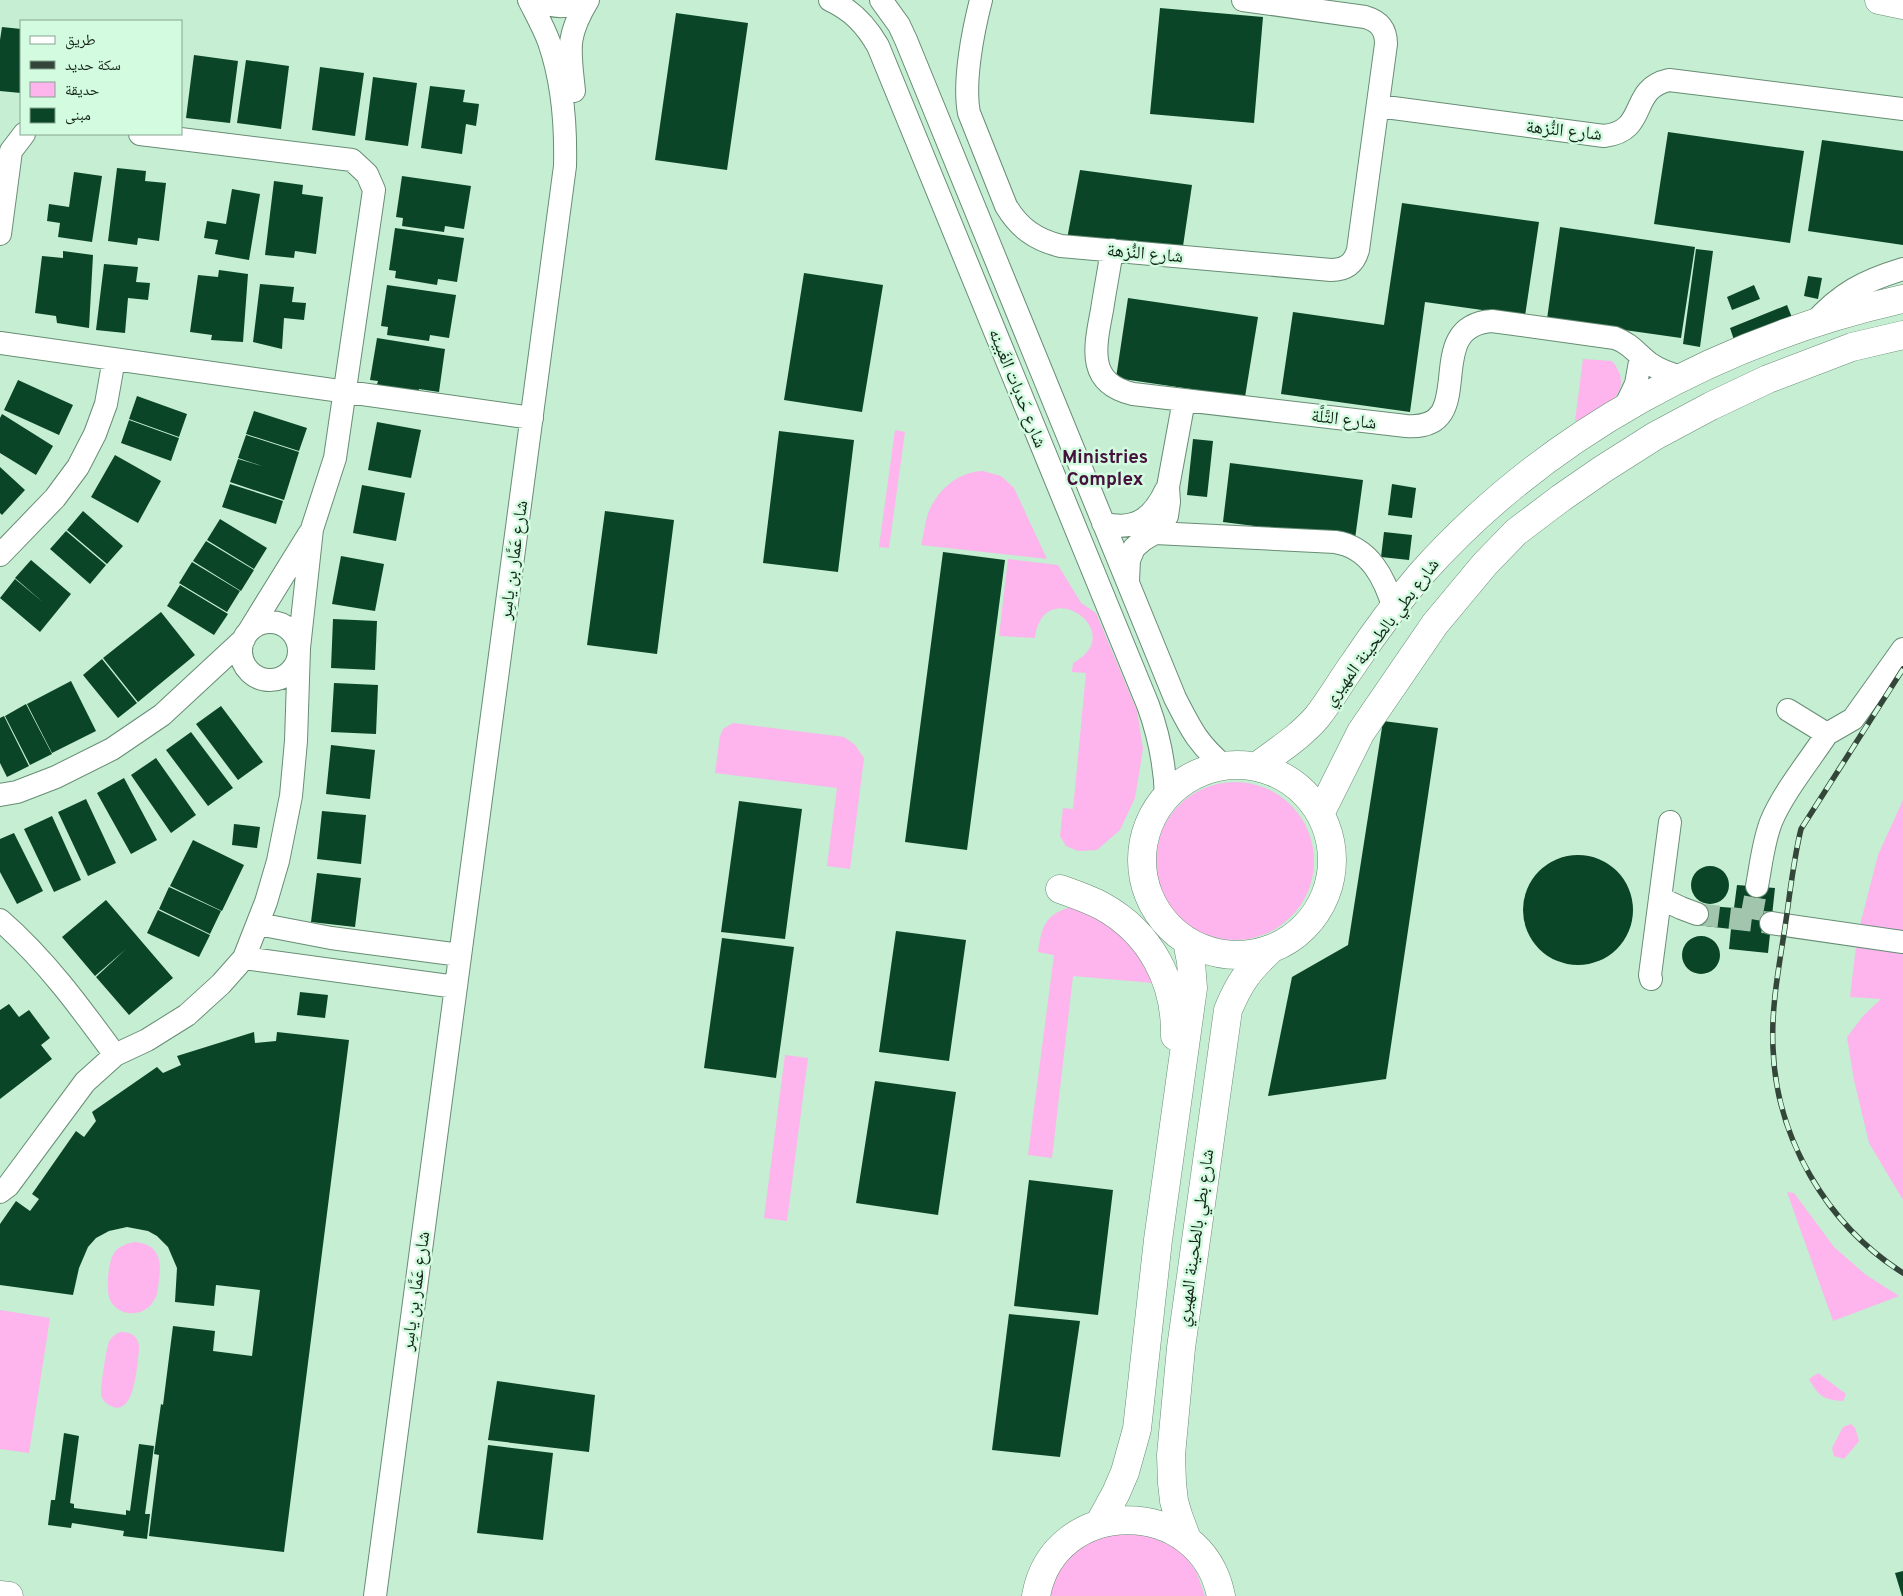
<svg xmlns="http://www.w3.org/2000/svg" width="1903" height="1596" font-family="Overpass,'Noto Naskh Arabic',sans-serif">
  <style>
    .green { fill: #feb4ed }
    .building { fill: #0b4527 }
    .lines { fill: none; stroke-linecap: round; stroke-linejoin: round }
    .street-tunnel { stroke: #a2c5ad; stroke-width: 22; stroke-dasharray: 22 11; stroke-linecap: butt }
    .street-casing { stroke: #678d74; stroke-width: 24 }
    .secondary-casing { stroke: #678d74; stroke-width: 29 }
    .highway-casing { stroke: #678d74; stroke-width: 29 }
    .street { stroke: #fff; stroke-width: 22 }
    .secondary { stroke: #fff; stroke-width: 28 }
    .highway { stroke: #fff; stroke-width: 28 }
    .rail-casing { stroke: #334639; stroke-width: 5.5 }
    .rail { stroke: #d2fbdf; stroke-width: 4; stroke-dasharray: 11; stroke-linecap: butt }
    .labels { text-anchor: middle; stroke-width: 5; stroke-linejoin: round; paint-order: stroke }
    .street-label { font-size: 18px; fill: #142319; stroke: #d2fbdf }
    .neighbourhood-label { font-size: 19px; font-weight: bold; fill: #47113e; stroke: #d2fbdf }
  </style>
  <rect width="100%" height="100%" fill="#c5eed2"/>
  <path class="green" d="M1583 359 1612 361C1638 392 1602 412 1575 421Z
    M895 430 905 432 889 548 879 547Z
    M983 471 1001 476 1014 488 1047 559 921 545C924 534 925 521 929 511 939 488 959 472 983 471Z
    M1008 559 1058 565 1081 603 1096 613 1137 711 1143 749 1135 798 1120 830 1097 850 1078 851 1066 846 1060 836 1063 808 1073 809 1086 673 1072 672 1073 663C1131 632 1043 572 1035 638L999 636Z
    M733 723 844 737 855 745 864 758 850 869 827 866 837 788 715 773 720 736 723 729Z
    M1156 861a79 79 0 1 1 158 0a79 79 0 1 1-158 0Z
    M1903 800V934L1859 929 1878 855Z
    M1075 906 1104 918 1135 951 1153 983 1073 976 1052 1158 1028 1155 1054 955 1038 952C1042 924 1046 913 1075 906Z
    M1856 947 1903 953V1200L1869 1143 1854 1080 1847 1037 1863 1016 1881 999 1850 997Z
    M785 1055 808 1058 787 1221 764 1218Z
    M1787 1192 1794 1193 1834 1247 1866 1275 1899 1296 1833 1321Z
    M134 1242C158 1244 162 1258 159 1280 158 1287 158 1296 153 1302 143 1317 121 1317 111 1302 105 1292 108 1263 114 1253 119 1246 126 1244 134 1242Z
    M0 1310 50 1318 29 1453 0 1449Z
    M120 1332C132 1331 140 1338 139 1350 137 1364 135 1421 109 1405 105 1403 101 1398 101 1393 101 1384 106 1350 109 1342 111 1337 116 1334 120 1332Z
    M1818 1373 1846 1394 1843 1401C1824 1400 1818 1396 1809 1379Z
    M1851 1424 1855 1428 1859 1441 1844 1459 1834 1456 1832 1448 1843 1427Z
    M1137 1530 1181 1551 1196 1571 1205 1596H1043L1052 1570 1088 1536Z"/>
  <path class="building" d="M1160 8 1263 17 1254 123 1150 114Z
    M676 13 748 23 727 170 655 160Z
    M2 27 21 29V93L0 91V40Z
    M194 55 238 61 230 123 186 118Z
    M246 60 289 66 281 129 237 123Z
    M320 67 364 73 355 136 312 130Z
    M373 77 417 83 408 146 365 140Z
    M430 86 465 90 463 102 479 104 476 126 466 124 462 154 421 148Z
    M1668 132 1804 151 1790 243 1654 224Z
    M1822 140 1903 151V245L1808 231Z
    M117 168 146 171 145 181 166 183 159 241 138 238 137 245 108 241Z
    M1080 170 1192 185 1182 253 1067 239Z
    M74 172 102 176 92 242 58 237 60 223 47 221 49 204 69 207Z
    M402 176 471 186 464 229 445 226 444 232 402 226 403 218 396 217Z
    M274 181 303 185 302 194 323 197 316 254 295 251 294 258 265 255Z
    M232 189 260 194 249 260 215 254 218 240 204 238 207 221 226 224Z
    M1402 203 1539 222 1525 316 1425 302 1410 412 1281 394 1293 312 1384 325Z
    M1560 227 1695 247 1681 338 1547 319Z
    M395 228 464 238 457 282 438 279 437 285 395 278 396 271 389 270Z
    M1696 249 1713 251 1700 347 1683 344Z
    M63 251 93 255 89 328 57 323 56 316 35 313 42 256 63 258Z
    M104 264 138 267 136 282 150 283 148 300 128 298 125 333 96 330Z
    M219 270 248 274 243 342 211 340 212 335 190 332 198 275 218 277Z
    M804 273 883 285 862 412 784 400Z
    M1808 276 1822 278 1818 299 1804 296Z
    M260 284 294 287 292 302 306 303 304 320 284 318 282 349 253 342Z
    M387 285 456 295 449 338 430 335 429 341 387 335 388 327 381 326Z
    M1754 285 1760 299 1732 310 1727 297Z
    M1128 298 1258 317 1245 397 1116 378Z
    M1787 305 1793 320 1735 343 1730 328Z
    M377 338 445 349 439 392 419 389 418 395 376 388 378 381 370 380Z
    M18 380 73 405 59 435 4 410Z
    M137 396 187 414 179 437 129 419Z
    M254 411 307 428 299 451 246 434Z
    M2 414 53 446 36 475 0 453V418Z
    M129 420 179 438 171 461 121 443Z
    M377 422 421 430 411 478 368 470Z
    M779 431 854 440 838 572 763 563Z
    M246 435 299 452 284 500 230 482 238 459 262 466 238 458Z
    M1193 439 1213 441 1207 497 1187 495Z
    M115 455 161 481 138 523 91 497Z
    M1230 463 1363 480 1355 539 1223 522Z
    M0 467 25 490 2 515 0 513Z
    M230 484 283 501 276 524 222 507Z
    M1392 484 1416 488 1412 518 1388 515Z
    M362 485 405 493 396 541 353 533Z
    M83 511 123 546 107 564 67 530Z
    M605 511 674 520 657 654 587 645Z
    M220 519 267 548 254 569 207 540Z
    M66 531 106 565 90 584 50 549Z
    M1384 532 1412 535 1409 560 1381 557Z
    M206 541 254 570 241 591 193 561Z
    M943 552 1005 560 967 850 905 842Z
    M341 556 384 564 375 611 332 604Z
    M31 560 71 594 40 632 0 598 15 579 44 603 15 578Z
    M192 562 240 591 227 612 179 583Z
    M180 585 228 614 214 635 167 606Z
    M161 612 195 655 138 702 103 658Z
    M333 619 377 621 375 670 331 668Z
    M102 659 137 703 118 718 83 675Z
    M71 681 96 731 52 753 27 704Z
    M334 683 378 685 376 734 331 732Z
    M26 704 52 754 30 765 5 716Z
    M221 706 263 762 238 780 196 724Z
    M4 716 29 766 7 777 0 763V718Z
    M1383 721 1438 728 1386 1079 1268 1096 1292 977 1348 945Z
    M191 732 233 788 208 806 166 750Z
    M331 745 375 750 370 799 326 794Z
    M156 758 196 815 171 833 131 775Z
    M124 778 157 840 131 854 97 793Z
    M86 799 116 863 88 876 58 812Z
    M739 801 802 809 785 939 721 932Z
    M322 811 366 815 361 864 317 859Z
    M52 816 81 880 54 892 24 829Z
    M234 824 260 827 257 848 232 845Z
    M14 833 43 891 17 904 0 872V839Z
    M193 840 244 865 222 911 170 886Z
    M1523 910a55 55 0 1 1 110 0a55 55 0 1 1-110 0Z
    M1691 885a19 19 0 1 1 38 0a19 19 0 1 1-38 0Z
    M317 873 361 878 355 927 311 922Z
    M1737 885 1775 888 1768 953 1729 949 1731 929 1696 925 1698 905 1734 908Z
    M169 887 221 911 210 934 159 909Z
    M106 900 173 978 129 1015 96 977 126 949 95 976 62 937Z
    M158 910 210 935 199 957 147 933Z
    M896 931 966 940 949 1061 879 1052Z
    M1682 955a19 19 0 1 1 38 0a19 19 0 1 1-38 0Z
    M722 938 794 947 776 1078 704 1068Z
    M300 992 328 995 325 1018 297 1015Z
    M9 1004 19 1017 29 1010 50 1038 41 1045 52 1059 0 1099V1010Z
    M254 1032 255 1043 276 1041 277 1032 349 1040 284 1552 149 1536 159 1455 154 1454 161 1404 163 1405 173 1326 215 1331 213 1351 252 1356 260 1290 216 1285 214 1306 175 1302 177 1268 168 1247 157 1236 148 1231 127 1227 109 1231 96 1238 88 1247 79 1268 73 1295 0 1285V1224L16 1201 30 1211 39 1199 32 1194 76 1131 84 1137 96 1121 92 1112 157 1067 163 1073 181 1065 177 1056Z
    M875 1081 956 1092 938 1215 856 1203Z
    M1029 1180 1113 1190 1098 1315 1014 1306Z
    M1009 1314 1080 1321 1060 1457 992 1450Z
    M497 1381 595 1395 589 1452 488 1440Z
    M64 1433 79 1436 70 1503 74 1504V1508L126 1515V1510L130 1511 139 1444 154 1446 145 1514H150L147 1539 123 1536 124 1531 72 1523 71 1528 48 1525 51 1500H55Z
    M488 1445 553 1453 543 1540 477 1533Z
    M1903 1571V1596H1902L1895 1573Z"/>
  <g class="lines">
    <path class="street-tunnel" d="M1697 914 1771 923
      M1751 919 1757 886"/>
    <g class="street-casing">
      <path id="street" d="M535 0C551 7 568 9 583 0
        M830 0C852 10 866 25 878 46L1148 705C1159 735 1165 765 1166 797
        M881 0 899 25 906 40 1175 698C1191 729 1197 743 1224 766
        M981 0C973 31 963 82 969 113L1006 206C1019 228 1036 240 1061 246L1331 270C1345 270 1354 264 1358 250L1386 44C1386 29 1379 21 1365 17L1243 0
        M574 91C570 50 565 38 588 0
        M1378 106 1604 136C1649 131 1628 89 1669 80L1903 109
        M140 134 352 160 367 174 374 190 335 458 312 529 299 648
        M0 234 11 151 24 134
        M1112 250C1109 270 1105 290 1102 310 1095 347 1086 383 1133 394L1406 426C1483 432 1418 326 1492 321L1615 338C1631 344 1636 353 1649 363 1659 370 1670 374 1682 377
        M1813 324C1840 293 1864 281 1903 269
        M0 343 532 418
        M1624 409 1636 384 1641 356
        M1103 523C1135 532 1153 518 1166 490
        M1155 533 1335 542C1370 547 1385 579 1394 609
        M0 555 55 498 78 467 95 434 106 404 114 359
        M1128 581 1129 560 1134 548 1143 540 1155 533 1167 516 1169 502 1168 487 1184 400
        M241 651a29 29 0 1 1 58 0a29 29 0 1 1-58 0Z
        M249 631 309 534
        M1827 734 1853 719 1903 649
        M0 795 17 792 56 777 112 749 162 715 244 639
        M1757 886C1761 865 1763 843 1771 822 1783 793 1809 761 1827 734L1788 710
        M1660 898 1681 908 1697 914
        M0 920C45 959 80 1007 115 1055
        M1771 923 1903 942
        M258 924 331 938 460 955
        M244 958 456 987
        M1651 979 1650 975 1670 822
        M0 1192 8 1186 85 1082 115 1055 147 1040 187 1015 221 984 244 958 266 902 278 861 291 796 296 741 299 649
        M375 1596 565 166C566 124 563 82 549 42 544 28 536 14 529 0"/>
    </g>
    <g class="secondary-casing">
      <path id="secondary" d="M1142 860a95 95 0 1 1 190 0a95 95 0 1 1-190 0Z
        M1256 767C1277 751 1300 737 1317 717 1330 701 1341 681 1354 663 1374 633 1397 602 1421 574 1546 434 1720 340 1903 299
        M1320 814 1361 732 1435 624 1485 564 1516 532 1561 498 1603 469 1655 436 1711 406 1768 379 1852 347 1903 335
        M1060 889C1074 894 1089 899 1102 906 1151 933 1176 982 1175 1036
        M1099 1524 1116 1493 1125 1472 1137 1429 1158 1240 1193 988 1191 962 1187 941
        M1187 1539 1178 1515 1174 1501 1172 1483 1171 1455 1181 1348 1228 1010C1240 981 1249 970 1271 949
        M0 1595 9 1596
        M1036 1596C1054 1495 1201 1495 1221 1596"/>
    </g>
    <g class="highway-casing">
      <path id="highway" d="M1879 0 1903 5"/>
    </g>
    <use href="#street" class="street"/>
    <use href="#secondary" class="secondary"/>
    <use href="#highway" class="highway"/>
    <g class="rail-casing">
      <path id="rail" d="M1903 669 1801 829C1793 862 1790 894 1785 927 1779 967 1771 1007 1773 1048 1776 1138 1827 1225 1903 1273"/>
    </g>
    <use href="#rail" class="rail"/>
  </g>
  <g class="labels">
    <g class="street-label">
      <text transform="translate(1564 130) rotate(6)" y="6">شارع النُّزهة</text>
      <text transform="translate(1145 253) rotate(5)" y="6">شارع النُّزهة</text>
      <text transform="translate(1018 388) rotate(68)" y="6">شارع حَدبات الغَبينه</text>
      <text transform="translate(1344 419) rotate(7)" y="6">شارع التَّلَّة</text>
      <text transform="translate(513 560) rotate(-82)" y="6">شارع عَمَّار بن ياسِر</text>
      <text transform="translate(1381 632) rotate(-53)" y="6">شارع بطي بالطحينة المهيري</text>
      <text transform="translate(1195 1238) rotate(-82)" y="6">شارع بطي بالطحينة المهيري</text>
      <text transform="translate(415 1291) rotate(-82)" y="6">شارع عَمَّار بن ياسِر</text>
    </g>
    <g class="neighbourhood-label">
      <text x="1105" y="463">Ministries<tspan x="1105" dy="22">Complex</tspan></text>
    </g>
  </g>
  <rect x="20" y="20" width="162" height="115" fill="#d2fbdf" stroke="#86a590"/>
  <rect x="30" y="36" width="25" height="8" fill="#ffffff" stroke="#86a590"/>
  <text x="65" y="45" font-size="15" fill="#142319">طريق</text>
  <rect x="30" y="61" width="25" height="8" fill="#334639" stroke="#86a590"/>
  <text x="65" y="70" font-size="15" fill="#142319">سكة حديد</text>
  <rect x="30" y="82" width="25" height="15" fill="#feb4ed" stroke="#86a590"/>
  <text x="65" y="95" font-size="15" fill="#142319">حديقة</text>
  <rect x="30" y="108" width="25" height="15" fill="#0b4527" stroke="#86a590"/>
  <text x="65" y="120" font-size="15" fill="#142319">مبنى</text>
</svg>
